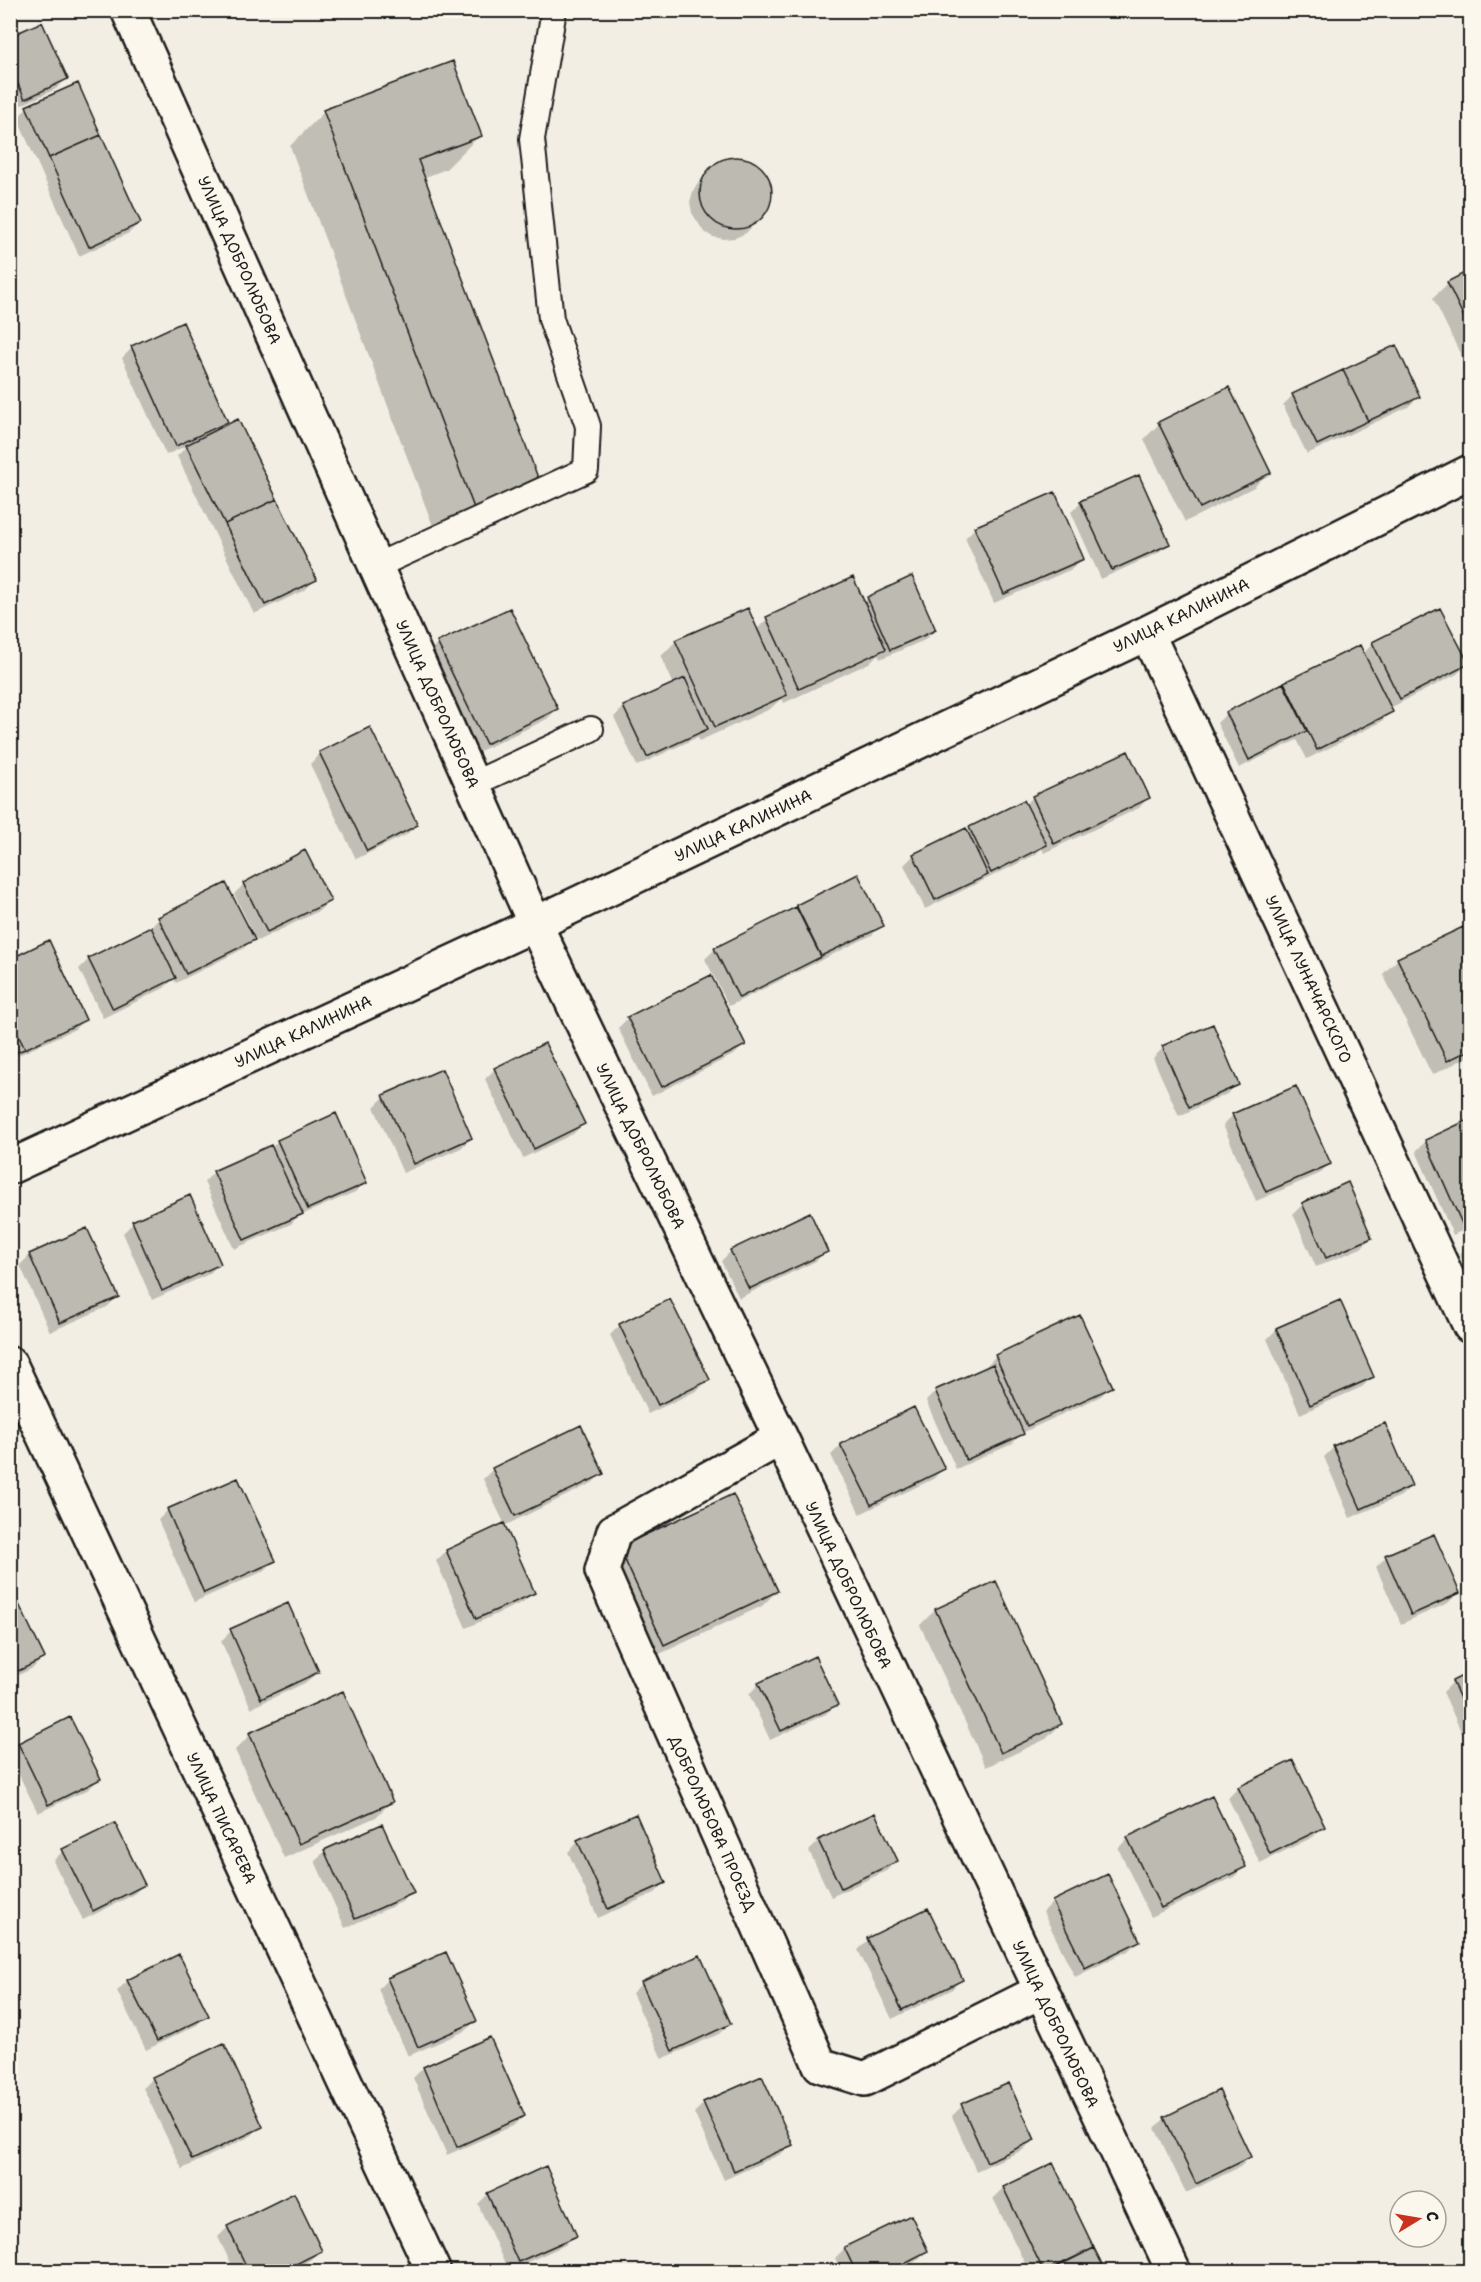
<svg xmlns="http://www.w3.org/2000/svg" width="1481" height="2282" font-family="'Shantell Sans',sans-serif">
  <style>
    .shadow { fill: #0003 }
    .building { fill: #bdbab1; stroke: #1c1c1c; stroke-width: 1.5 }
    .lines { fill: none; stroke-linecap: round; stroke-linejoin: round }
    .service-casing { stroke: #1c1c1c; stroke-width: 28 }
    .minor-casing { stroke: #1c1c1c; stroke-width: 38 }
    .service { stroke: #fbf7ec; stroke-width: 24 }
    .minor { stroke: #fbf7ec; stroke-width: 33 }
    .labels { text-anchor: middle; stroke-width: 4.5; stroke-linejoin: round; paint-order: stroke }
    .street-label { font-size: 16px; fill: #1c1c1c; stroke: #fbf7ec }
  </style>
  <rect width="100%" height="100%" fill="#f2eee4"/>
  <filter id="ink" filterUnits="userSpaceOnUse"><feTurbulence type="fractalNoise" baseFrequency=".0167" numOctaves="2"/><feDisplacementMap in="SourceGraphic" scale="12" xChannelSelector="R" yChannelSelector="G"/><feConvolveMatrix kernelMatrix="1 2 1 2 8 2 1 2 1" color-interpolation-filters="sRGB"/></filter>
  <g filter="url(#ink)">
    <path class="shadow" d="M10 38 66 79 56 89 15 108 10 99Z
      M27 108 139 223 129 233 79 256 17 118Z
      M324 112 480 135 446 169 423 178 538 483 439 542 290 146Z
      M741 159 752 162 762 170 768 180 771 192 770 203 764 214 746 233 735 238 724 239 713 237 704 232 692 213 690 202 693 191 699 182 719 163 729 160Z
      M1470 272V374L1433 298 1448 283Z
      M132 348 226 422 217 431 315 580 305 590 254 614 177 456 188 445 166 455 122 358Z
      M1228 389 1269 472 1254 487 1185 522 1144 439 1159 424Z
      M1293 395 1418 397 1408 407 1307 454 1283 405Z
      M1081 502 1168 543 1158 553 1101 579 1071 512Z
      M975 528 1082 559 1072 569 994 603 965 538Z
      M1470 585V614L1461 595Z
      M868 598 935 630 925 640 880 659 878 654 869 663 784 703 782 698 770 709 699 741 698 737 637 766 614 717 624 707 674 685 661 656 676 641 756 630 767 619 863 603Z
      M438 643 557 709 547 719 476 753 428 653Z
      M1373 643 1467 664 1457 674 1390 708 1391 712 1381 722 1307 759 1297 740 1239 768 1217 723 1227 713 1359 647 1363 654Z
      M320 754 416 825 406 835 356 859 310 764Z
      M1033 797 1148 798 1139 808 1044 853 1042 848 1035 855 925 909 904 865 914 855 966 832 1024 802 1025 805Z
      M244 884 329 901 319 911 257 941 255 937 243 949 176 983 174 979 164 988 103 1018 79 969 89 959 149 929 159 919 250 932 252 931 234 894Z
      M797 906 882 925 872 935 729 1006 705 959 715 949 793 911Z
      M1462 929 1470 947V1056L1432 1075 1383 974 1398 959Z
      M10 960 85 1019 75 1029 10 1059Z
      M628 1018 745 1044 735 1054 652 1096 618 1028Z
      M1163 1048 1237 1084 1227 1094 1179 1116 1153 1058Z
      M495 1069 583 1124 573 1134 523 1158 485 1079Z
      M384 1097 471 1138 461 1148 403 1173 374 1107Z
      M1233 1115 1329 1164 1319 1174 1256 1201 1223 1125Z
      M1470 1121V1227L1453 1235 1416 1151 1426 1141Z
      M278 1141 365 1182 355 1192 297 1217 291 1224 234 1249 204 1182 214 1172 271 1148Z
      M1303 1204 1371 1238 1361 1248 1316 1267 1293 1214Z
      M133 1223 219 1264 209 1274 152 1300 123 1233Z
      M1470 1243V1276L1460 1254Z
      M731 1251H826L816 1261 739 1298 721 1261Z
      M30 1255 117 1297 107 1307 50 1332 20 1265Z
      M620 1325 708 1380 698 1390 648 1414 610 1335Z
      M1277 1329 1372 1377 1362 1387 1300 1414 1267 1339Z
      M996 1356 1111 1386 1101 1396 1022 1433 1012 1444 956 1469 926 1401 936 1391 987 1369 986 1366Z
      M841 1445 943 1469 933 1479 860 1514 831 1455Z
      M1334 1447 1411 1486 1401 1496 1350 1518 1324 1457Z
      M493 1469 602 1473 592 1483 504 1526 533 1593 523 1602 466 1628 436 1561 446 1551 505 1525 483 1479Z
      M168 1510 274 1561 264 1571 194 1602 158 1520Z
      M619 1549 777 1591 762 1606 649 1659 604 1564Z
      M1386 1557 1458 1593 1448 1603 1401 1624 1376 1567Z
      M995 1583 1061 1724 1046 1739 986 1767 920 1625 935 1610Z
      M10 1600 43 1658 33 1668 10 1679Z
      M231 1631 317 1672 307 1682 251 1708 221 1641Z
      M1470 1674V1751L1443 1692 1453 1682Z
      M759 1684 836 1704 826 1714 770 1740 749 1694Z
      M250 1735 391 1802 376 1817 284 1858 235 1750Z
      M19 1744 99 1779 89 1789 38 1813 10 1757V1753Z
      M1238 1788 1323 1827 1313 1837 1260 1863 1228 1798Z
      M1128 1838 1244 1867 1234 1877 1151 1917 1118 1848Z
      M819 1841 896 1861 886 1871 831 1897 809 1851Z
      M578 1842 665 1883 655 1893 598 1918 568 1852Z
      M63 1851 143 1885 133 1895 83 1920 53 1861Z
      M325 1851 412 1892 402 1902 345 1928 315 1861Z
      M1053 1902 1138 1941 1128 1951 1075 1977 1043 1912Z
      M927 1911 961 1980 951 1990 892 2019 858 1950 868 1940Z
      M388 1979 475 2021 465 2031 408 2056 378 1989Z
      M127 1981 207 2015 197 2025 146 2050 117 1991Z
      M642 1983 729 2024 719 2034 662 2059 632 1993Z
      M489 2039 523 2116 513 2126 447 2155 413 2078 423 2068Z
      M153 2078 261 2126 251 2136 182 2169 143 2088Z
      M1009 2085 1033 2140 1023 2150 976 2171 952 2116 962 2106Z
      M1218 2092 1250 2157 1240 2167 1186 2193 1155 2128 1165 2118Z
      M704 2103 791 2144 781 2154 724 2180 694 2113Z
      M1052 2165 1104 2272H1029L993 2198 1003 2188Z
      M488 2194 575 2235 565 2245 508 2271 478 2204Z
      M228 2227 320 2250 310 2260 288 2272H235L218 2237Z
      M845 2248 926 2251 916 2261 895 2272H841L835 2258Z"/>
    <path class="building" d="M42 22 68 79 25 99 10 67V36Z
      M453 61 482 136 418 160 540 483 474 508 323 110Z
      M78 83 101 135 49 158 26 106Z
      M101 135 141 223 89 247 49 158Z
      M700 193a36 36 0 1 1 72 0a36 36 0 1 1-72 0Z
      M1470 270V330L1447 282Z
      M183 322 228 422 176 446 131 346Z
      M1396 345 1420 397 1368 421 1343 370Z
      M1343 370 1368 421 1317 445 1292 394Z
      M1229 387 1271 473 1200 508 1158 422Z
      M238 419 277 499 225 524 186 445Z
      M1139 475 1170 544 1112 570 1080 501Z
      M1055 492 1084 559 1004 594 974 527Z
      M277 499 317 580 265 605 225 524Z
      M912 576 936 630 890 650 867 597Z
      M853 577 886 649 799 689 766 617Z
      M510 608 558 709 486 744 437 642Z
      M748 608 787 695 715 727 675 640Z
      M1440 608 1469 664 1400 699 1372 642Z
      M1360 645 1393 712 1317 750 1284 682Z
      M685 678 708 729 647 757 623 706Z
      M1283 683 1307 731 1249 760 1226 712Z
      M370 727 418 825 367 851 319 752Z
      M1128 751 1150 798 1054 844 1032 796Z
      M1024 800 1047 845 991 873 969 827Z
      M966 828 988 875 935 900 913 854Z
      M305 850 331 901 267 932 243 883Z
      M858 874 884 926 821 956 796 905Z
      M226 883 255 940 186 974 158 917Z
      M796 907 821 957 739 998 714 948Z
      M151 927 176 978 113 1009 88 958Z
      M1463 927 1470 943V1050L1447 1061 1397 958Z
      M49 940 86 1020 25 1049 10 1018V959Z
      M711 975 746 1045 662 1087 627 1017Z
      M10 1018 25 1049 10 1055Z
      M1213 1024 1239 1085 1189 1107 1162 1046Z
      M545 1043 585 1124 534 1149 494 1068Z
      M442 1069 472 1138 414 1164 383 1095Z
      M1296 1086 1331 1164 1266 1192 1232 1114Z
      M336 1113 367 1183 308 1209 277 1140Z
      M1470 1119V1223L1463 1226 1425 1140Z
      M271 1145 303 1214 244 1240 213 1171Z
      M1348 1182 1372 1238 1326 1258 1302 1203Z
      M190 1195 221 1264 162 1291 132 1221Z
      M810 1212 828 1252 749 1289 730 1250Z
      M87 1228 119 1297 60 1323 29 1254Z
      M670 1299 710 1380 658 1405 619 1324Z
      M1340 1300 1374 1377 1310 1405 1276 1328Z
      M1080 1315 1113 1387 1027 1426 995 1355Z
      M993 1364 1024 1434 966 1460 935 1390Z
      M914 1407 945 1469 871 1505 840 1444Z
      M1385 1423 1412 1486 1361 1509 1333 1446Z
      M581 1425 604 1474 515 1516 492 1468Z
      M238 1478 276 1561 204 1593 167 1509Z
      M733 1494 778 1591 664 1645 619 1547Z
      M504 1523 535 1593 476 1619 446 1550Z
      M1434 1534 1460 1593 1411 1615 1385 1555Z
      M996 1581 1062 1724 1001 1753 935 1609Z
      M15 1596 45 1658 10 1675V1599Z
      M288 1603 319 1672 261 1699 230 1629Z
      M815 1656 838 1705 781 1731 758 1683Z
      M1470 1672V1720L1452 1681Z
      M343 1691 393 1802 299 1844 249 1733Z
      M70 1717 101 1779 48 1805 18 1743Z
      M1293 1760 1325 1827 1270 1854 1238 1787Z
      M1212 1796 1246 1867 1161 1908 1127 1837Z
      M875 1813 898 1861 841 1888 818 1840Z
      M636 1814 666 1883 608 1909 577 1840Z
      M115 1823 145 1885 93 1911 62 1849Z
      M382 1824 414 1893 355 1919 324 1850Z
      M1108 1874 1140 1941 1085 1968 1052 1901Z
      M928 1908 963 1980 902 2010 867 1938Z
      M446 1952 477 2021 418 2047 387 1978Z
      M179 1954 209 2016 157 2041 127 1980Z
      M700 1955 731 2024 672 2051 641 1982Z
      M490 2037 525 2116 457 2147 423 2067Z
      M224 2043 263 2127 192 2160 152 2077Z
      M762 2076 793 2145 734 2171 703 2102Z
      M1009 2083 1035 2140 987 2162 961 2104Z
      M1219 2090 1251 2157 1196 2184 1164 2117Z
      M1053 2163 1094 2248 1044 2272 1003 2187Z
      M546 2166 577 2236 518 2262 487 2193Z
      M294 2193 322 2251 280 2272H249L227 2226Z
      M911 2215 928 2251 887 2272H856L844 2247Z
      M1094 2248 1106 2272H1046Z"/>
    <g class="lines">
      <g class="service-casing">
        <path id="service" d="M376 566 586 470 588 426 551 319 532 139 554 10
          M473 784 591 729"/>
      </g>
      <g class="minor-casing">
        <path id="minor" d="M128 10 535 924 781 1438 1174 2272
          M1147 633 1470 1326
          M10 1167 535 924 1147 633 1470 472
          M10 1364 434 2272
          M781 1438 614 1531 602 1571 820 2065 865 2079 1041 1991"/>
      </g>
      <use href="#service" class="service"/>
      <use href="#minor" class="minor"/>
    </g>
  </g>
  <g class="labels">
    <g class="street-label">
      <text transform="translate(240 260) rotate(66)" y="6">УЛИЦА ДОБРОЛЮБОВА</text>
      <text transform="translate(1181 615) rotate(-26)" y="6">УЛИЦА КАЛИНИНА</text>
      <text transform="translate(438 704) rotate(66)" y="6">УЛИЦА ДОБРОЛЮБОВА</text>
      <text transform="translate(743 825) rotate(-25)" y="6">УЛИЦА КАЛИНИНА</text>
      <text transform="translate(1309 979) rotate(65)" y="6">УЛИЦА ЛУНАЧАРСКОГО</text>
      <text transform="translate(303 1031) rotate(-25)" y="6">УЛИЦА КАЛИНИНА</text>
      <text transform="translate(641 1146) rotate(64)" y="6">УЛИЦА ДОБРОЛЮБОВА</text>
      <text transform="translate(849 1585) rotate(65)" y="6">УЛИЦА ДОБРОЛЮБОВА</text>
      <text transform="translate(222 1818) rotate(65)" y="6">УЛИЦА ПИСАРЕВА</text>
      <text transform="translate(713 1823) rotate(66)" y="6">ДОБРОЛЮБОВА ПРОЕЗД</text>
      <text transform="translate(1056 2024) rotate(65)" y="6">УЛИЦА ДОБРОЛЮБОВА</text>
    </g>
  </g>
  <rect width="1481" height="2282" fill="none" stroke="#fbf7ec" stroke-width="36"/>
  <rect x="18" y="18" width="1445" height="2246" fill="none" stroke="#1c1c1c" stroke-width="2" filter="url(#ink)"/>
  <g transform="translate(1418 2219) rotate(79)"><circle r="28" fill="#fbf7ec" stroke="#a29f99" stroke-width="1.5"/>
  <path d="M0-4.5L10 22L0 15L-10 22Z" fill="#c8321e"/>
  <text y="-9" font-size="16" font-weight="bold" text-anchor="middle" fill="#1c1c1c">С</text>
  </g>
</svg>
